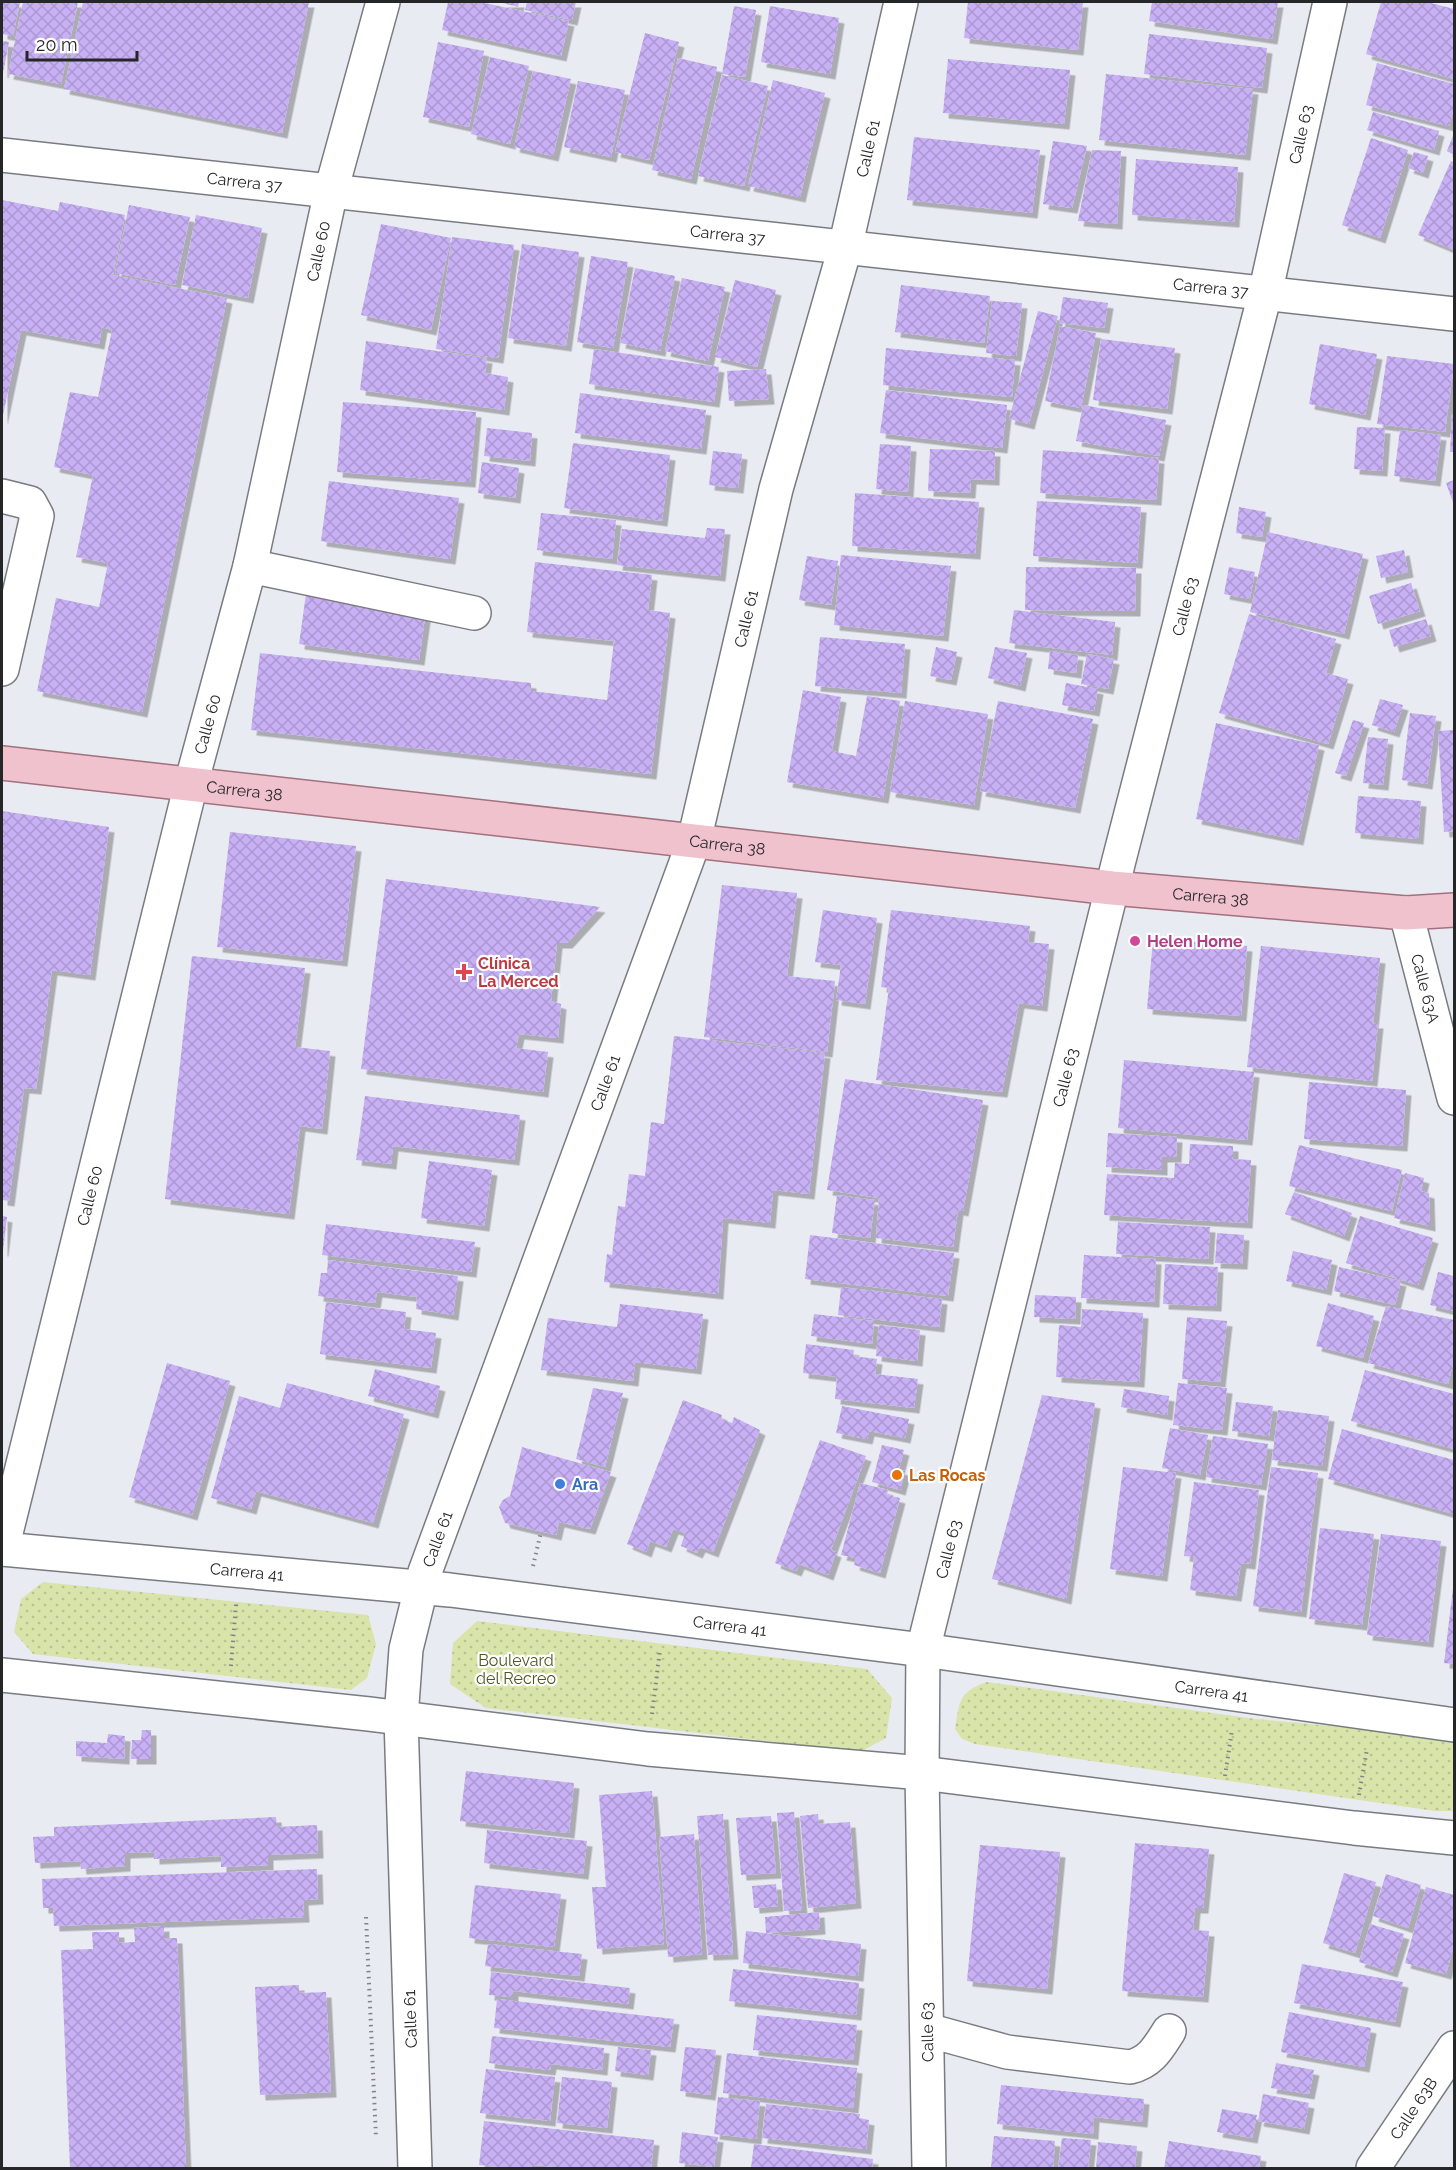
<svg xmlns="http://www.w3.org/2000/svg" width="1456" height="2170" font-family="Raleway,sans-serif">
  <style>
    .green { fill: url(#green-dots) }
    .building { fill: url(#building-cross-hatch); filter: url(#shadow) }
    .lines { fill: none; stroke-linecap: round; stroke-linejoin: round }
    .minor-casing { stroke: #797b81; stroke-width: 36 }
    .major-casing { stroke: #a2717d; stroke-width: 36 }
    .path { stroke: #828388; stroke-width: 4; stroke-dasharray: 1.5 4.5; stroke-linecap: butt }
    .minor { stroke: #fff; stroke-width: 33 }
    .major { stroke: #f0c2cd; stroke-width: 33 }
    .hotel-dot { fill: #d1479c; stroke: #fff; stroke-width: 2 }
    .health-dot { fill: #e0444e; stroke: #fff; stroke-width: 2 }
    .food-dot { fill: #e8710a; stroke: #fff; stroke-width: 2 }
    .shop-dot { fill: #3f7fe0; stroke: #fff; stroke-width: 2 }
    .labels { text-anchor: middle; stroke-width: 4.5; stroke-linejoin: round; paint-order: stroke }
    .street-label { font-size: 16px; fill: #252628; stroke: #fff }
    .hotel-label { font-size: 16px; font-weight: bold; fill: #b23c85; stroke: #fff; text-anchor: start }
    .health-label { font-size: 16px; font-weight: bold; fill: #be3a42; stroke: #fff; text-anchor: start }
    .food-label { font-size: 16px; font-weight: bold; fill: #c56008; stroke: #fff; text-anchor: start }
    .shop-label { font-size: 16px; font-weight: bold; fill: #366cbe; stroke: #fff; text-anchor: start }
    .park-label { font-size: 16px; fill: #4f5721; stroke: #fff }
  </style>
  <defs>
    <pattern id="green-dots" width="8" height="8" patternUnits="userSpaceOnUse" patternTransform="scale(1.5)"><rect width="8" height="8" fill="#d8e4a9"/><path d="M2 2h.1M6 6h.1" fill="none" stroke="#b9c391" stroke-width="1.8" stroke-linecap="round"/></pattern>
    <pattern id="building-cross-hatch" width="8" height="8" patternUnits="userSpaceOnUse" patternTransform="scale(1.5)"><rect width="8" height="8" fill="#c8b0f5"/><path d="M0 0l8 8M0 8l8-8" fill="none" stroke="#ac97d2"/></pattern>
    <filter id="shadow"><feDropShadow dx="5.5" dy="5.5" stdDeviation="0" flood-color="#0004"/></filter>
  </defs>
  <rect width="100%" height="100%" fill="#e9ebf2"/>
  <path class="green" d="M43 1582 368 1615 376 1644 367 1678 351 1690 33 1654 14 1632 21 1599Z
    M477 1621 867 1669 892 1698 886 1738 860 1752 486 1708 450 1684 453 1643Z
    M987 1682 1256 1719 1448 1737 1454 1740V1811H1435L975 1744 962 1739 955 1729C960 1701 958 1692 987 1682Z"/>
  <path class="building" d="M2 2H20L13 36 2 34Z
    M23 2H78L61 84 8 74Z
    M83 2H309L282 133 64 89Z
    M448 2H480L569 21 561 56 442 30Z
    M499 2H519L518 7Z
    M527 2H576L572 20 525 10Z
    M968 2H1083L1078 50 964 38Z
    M1152 2H1278L1272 39 1149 21Z
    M1381 2H1427L1454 9V79L1366 54Z
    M734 6 756 10 745 77 722 74Z
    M770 6 839 18 830 74 761 62Z
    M645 33 679 42 649 160 615 152Z
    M1149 34 1267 48 1262 88 1144 74Z
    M2 41 9 42 3 73 2 72Z
    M438 42 484 51 469 127 423 117Z
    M490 57 529 66 510 144 471 134Z
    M678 58 717 67 691 179 652 170Z
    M948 59 1070 70 1064 124 943 113Z
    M1377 63 1454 84V107L1449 126 1366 105Z
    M533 71 571 79 553 156 514 147Z
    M1106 74 1253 89 1245 155 1099 140Z
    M722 75 768 86 744 186 698 176Z
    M773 80 825 93 800 197 748 186Z
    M578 81 625 90 611 157 564 147Z
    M1373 112 1439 131 1434 150 1367 130Z
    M1454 133V155L1447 151Z
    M914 137 1040 150 1032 213 907 200Z
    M1371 138 1408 150 1380 238 1342 225Z
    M1053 141 1087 146 1072 208 1043 204Z
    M1092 150 1121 151 1117 224 1078 221Z
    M1414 152 1428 156 1423 173 1408 168Z
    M1136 159 1238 167 1234 222 1132 215Z
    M1451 161 1454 162V250L1418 235Z
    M2 200 58 211 60 202 125 215 113 275 227 298 142 712 37 691 56 598 99 607 108 563 76 557 93 475 54 467 70 392 98 397 112 330 102 327 99 344 21 330 2 420Z
    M129 205 190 217 175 285 115 273Z
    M196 215 262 228 248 298 182 285Z
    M381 224 451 238 431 330 361 315Z
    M452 237 514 245 498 358 436 349Z
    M522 244 579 252 566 346 508 338Z
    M591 256 628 262 613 348 577 342Z
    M635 268 675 276 660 351 620 343Z
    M682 278 725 287 708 361 665 351Z
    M735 280 776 290 757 367 715 357Z
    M901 285 990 296 984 343 895 332Z
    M1063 297 1108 303 1104 328 1059 323Z
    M992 301 1022 303 1016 356 986 353Z
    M1038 311 1058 316 1029 424 1009 419Z
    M1060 326 1096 333 1081 408 1045 401Z
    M1101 339 1175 348 1167 409 1093 400Z
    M366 341 487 358 485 373 508 377 504 410 360 390Z
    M1320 344 1377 354 1365 415 1309 404Z
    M886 348 1015 360 1012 397 883 385Z
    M594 349 719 367 714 402 589 384Z
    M1387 356 1454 364 1445 432 1377 424Z
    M766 369 769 399 729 401 727 371Z
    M886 390 1007 405 1002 448 880 433Z
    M580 393 706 410 701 449 575 433Z
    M343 402 476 412 470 482 337 472Z
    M1083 405 1166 420 1159 456 1076 441Z
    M1452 414H1454V452H1450Z
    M1357 427 1385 428 1382 471 1354 469Z
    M487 428 532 433 530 461 484 456Z
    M1400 430 1441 435 1435 481 1394 476Z
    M573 443 670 455 662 521 564 508Z
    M880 444 911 446 908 492 876 489Z
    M930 449 995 451 994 480 971 479 970 493 928 491Z
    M1043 450 1159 458 1156 500 1040 493Z
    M713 451 742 454 738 488 709 485Z
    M482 462 519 468 515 498 478 493Z
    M1454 480V505L1446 483Z
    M329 481 459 498 450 559 321 541Z
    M855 493 979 502 975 554 852 546Z
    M1037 501 1141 507 1137 563 1033 556Z
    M1239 507 1266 512 1262 537 1236 533Z
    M541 513 616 520 612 559 537 550Z
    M707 528 725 529 720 576 617 565 622 529 705 538Z
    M1268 532 1363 554 1344 634 1250 612Z
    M1404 550 1408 572 1381 578 1376 556Z
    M841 555 951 566 943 636 834 625Z
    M807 556 838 561 831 605 799 600Z
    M535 562 652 575 648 610 670 613 651 774 251 730 260 653 531 683V691L607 700 614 641 527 632Z
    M1026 567 1136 568 1135 611 1025 610Z
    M1229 567 1255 572 1250 599 1224 594Z
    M1411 583 1420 611 1378 624 1369 596Z
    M306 594 426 610 419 660 299 644Z
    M1014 610 1115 622 1112 655 1009 643Z
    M1249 614 1336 639 1326 673 1348 679 1328 744 1219 713Z
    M1426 619 1431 636 1394 647 1389 630Z
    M820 637 905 644 901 693 815 686Z
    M936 647 957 652 951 680 930 676Z
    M995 647 1027 653 1020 686 988 678Z
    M1050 651 1078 655 1076 673 1048 669Z
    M1087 654 1114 659 1108 689 1081 684Z
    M1066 683 1098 689 1094 711 1062 705Z
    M803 690 841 697 832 751 856 756 867 696 900 701 883 798 787 782Z
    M1380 699 1403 705 1394 732 1372 725Z
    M905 701 988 714 974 805 890 792Z
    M998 701 1093 719 1075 808 980 791Z
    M1410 713 1436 716 1427 784 1402 780Z
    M1353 720 1364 723 1346 776 1335 773Z
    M1216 723 1319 745 1298 840 1196 819Z
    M1454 730V831L1444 832 1438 731Z
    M1368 737 1388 739 1383 785 1363 783Z
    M1358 796 1421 801 1418 839 1355 833Z
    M2 811 109 827 90 975 52 970 36 1089 24 1088 9 1201 2 1200Z
    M230 832 356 846 342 961 217 947Z
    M386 879 600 907 567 943H557L551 1001 561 1004 558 1038 519 1034 516 1048 548 1052 543 1092 361 1069Z
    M722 885 797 893 787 976 835 981 827 1052 704 1037Z
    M823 910 877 918 865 1004 836 1000 841 965 815 962Z
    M891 910 1030 926 1028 942 1049 944 1042 1006 1019 1003 1002 1092 876 1080 889 988 881 987Z
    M1153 939 1247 946 1241 1016 1147 1009Z
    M1261 946 1380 958 1373 1023H1378L1372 1081 1247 1067Z
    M192 956 305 968 295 1047 330 1051 322 1129 300 1126 289 1214 165 1199Z
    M674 1036 825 1053 809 1194 773 1190 770 1223 723 1218 718 1294 604 1282 607 1254 612 1255 618 1206 625 1207 629 1174 645 1176 651 1122 664 1124Z
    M1124 1060 1254 1072 1247 1140 1118 1128Z
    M845 1079 983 1100 963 1211 958 1210 953 1247 876 1238 879 1198 827 1190Z
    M1309 1082 1406 1090 1402 1146 1304 1139Z
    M365 1096 520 1115 514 1160 393 1146 391 1164 356 1160Z
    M1108 1133 1177 1137 1176 1157H1162V1170L1106 1167Z
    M1190 1144 1233 1146V1159L1251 1160 1247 1223 1104 1215 1107 1174 1174 1178 1175 1163 1189 1164Z
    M1299 1145 1402 1170 1392 1211 1289 1186Z
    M429 1161 492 1170 484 1226 421 1218Z
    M1405 1173 1424 1178 1421 1191 1429 1193 1430 1226 1394 1218Z
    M1294 1192 1352 1213 1344 1236 1285 1214Z
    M837 1195 875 1200 870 1238 832 1233Z
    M2 1216 7 1217 3 1251H2Z
    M1360 1216 1433 1238 1418 1285 1346 1263Z
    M1118 1222 1210 1227 1208 1259 1116 1254Z
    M326 1224 475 1242 471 1272 322 1255Z
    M1217 1233 1244 1235 1242 1264 1215 1263Z
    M810 1235 954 1253 948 1296 805 1279Z
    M1293 1251 1332 1260 1326 1290 1286 1281Z
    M1084 1255 1156 1259 1154 1302 1081 1298Z
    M328 1260 458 1276 453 1315 416 1309 417 1297 377 1292 375 1303 318 1296 321 1273H327Z
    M1165 1264 1218 1267 1216 1306 1163 1304Z
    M1339 1267 1401 1281 1395 1305 1334 1291Z
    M1438 1272 1454 1276V1311L1430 1305Z
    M841 1287 942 1299 939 1327 838 1315Z
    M1035 1295 1076 1297 1075 1319 1034 1317Z
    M326 1302 406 1312 404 1329 436 1333 431 1368 320 1354Z
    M1328 1303 1374 1316 1363 1358 1316 1346Z
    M620 1304 703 1314 696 1369 635 1362 633 1381 541 1370 548 1318 617 1327Z
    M1386 1306 1454 1320 1452 1331 1454 1332V1360L1448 1384 1368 1363Z
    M1082 1309 1143 1313 1139 1382 1056 1377 1059 1325 1081 1327Z
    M814 1314 874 1321 872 1344 811 1336Z
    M1187 1317 1227 1321 1220 1382 1182 1379Z
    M879 1325 920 1330 917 1361 876 1356Z
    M806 1344 854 1350 853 1356 877 1359 875 1374 918 1379 914 1408 835 1399 837 1377 803 1373Z
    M167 1363 230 1381 192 1515 129 1497Z
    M375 1369 440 1386 433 1413 368 1396Z
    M1365 1370 1454 1394V1449L1351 1421Z
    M287 1383 404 1414 373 1523 256 1491 251 1509 211 1498 239 1396 280 1408Z
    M1178 1383 1227 1388 1222 1430 1173 1425Z
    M593 1388 623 1393 605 1467 576 1459Z
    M1124 1389 1169 1396 1167 1415 1121 1407Z
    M1042 1395 1095 1403 1066 1599 992 1579Z
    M683 1400 722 1415 721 1419 732 1423 734 1417 760 1430 713 1552 700 1547 697 1553 681 1546 685 1533 673 1529 666 1547 650 1541 646 1552 627 1544Z
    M1236 1402 1273 1406 1269 1436 1232 1431Z
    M842 1406 909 1419 905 1438 869 1431 867 1439 836 1433Z
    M1278 1410 1329 1416 1322 1466 1272 1460Z
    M1170 1428 1208 1435 1200 1475 1162 1468Z
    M1342 1429 1454 1460V1514L1328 1479Z
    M1213 1436 1268 1444 1261 1485 1206 1477Z
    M820 1440 866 1456 831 1550 836 1552 828 1575 799 1564 796 1571 775 1563Z
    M882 1445 904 1450 899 1469 905 1471 900 1490 872 1482Z
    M522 1447 611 1472 590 1529 559 1522 556 1535 505 1523 499 1507 503 1500 510 1496Z
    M1123 1467 1176 1473 1162 1576 1110 1569Z
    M1271 1467 1318 1473 1301 1612 1253 1606Z
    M1194 1482 1259 1490 1250 1564 1241 1563 1236 1596 1190 1590 1194 1557 1184 1556Z
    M860 1483 888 1490 887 1495 900 1498 880 1573 854 1565 856 1558 841 1555Z
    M1320 1528 1374 1534 1362 1625 1309 1619Z
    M1381 1534 1441 1541 1428 1642 1367 1635Z
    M1453 1588H1454V1664L1444 1663Z
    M142 1730H151V1759H131L132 1740H141Z
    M108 1734 125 1736 124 1759 76 1756V1741L107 1743Z
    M466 1771 574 1783 569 1833 460 1821Z
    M652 1791 664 1944 597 1949 592 1887H606L599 1795Z
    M794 1812 802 1910 784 1911 777 1813Z
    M723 1814 733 1954 708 1955 697 1816Z
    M818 1814 819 1824 850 1822 856 1903 808 1908 800 1816Z
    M771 1816 776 1873 741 1875 736 1818Z
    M276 1817 277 1827 317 1825 318 1853 268 1855V1865L221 1867V1856L154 1859V1852L125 1853V1866L81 1869 80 1861 35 1863 33 1837 54 1836V1827Z
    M487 1830 587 1841 583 1874 484 1863Z
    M694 1834 702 1954 668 1957 659 1837Z
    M1135 1843 1209 1849 1203 1908H1195L1193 1930 1209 1931 1203 1997 1122 1991Z
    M980 1845 1060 1852 1047 1989 967 1981Z
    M317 1869 318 1899 303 1900 304 1917 54 1926 53 1908H43L42 1879Z
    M1344 1873 1376 1882 1355 1953 1323 1943Z
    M1386 1874 1421 1885 1408 1928 1373 1916Z
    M776 1884 778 1906 754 1908 752 1886Z
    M475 1885 561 1894 554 1947 469 1938Z
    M1426 1887 1454 1895V1945L1446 1974 1405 1963Z
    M819 1912 820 1929 766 1933 765 1917Z
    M1370 1924 1404 1934 1392 1972 1359 1962Z
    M164 1926V1938H177L186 2168H70L61 1950 93 1949 92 1932H119V1943L135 1942 134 1928Z
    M746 1931 861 1944 858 1976 743 1963Z
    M488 1944 582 1954 579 1976 485 1966Z
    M1302 1964 1403 1982 1395 2022 1294 2003Z
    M733 1969 859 1983 856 2015 729 2001Z
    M491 1972 630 1988 628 2004 513 1991V1997L489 1995Z
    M299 1985V1993L326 1992 331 2092 260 2095 255 1987Z
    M497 1999 674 2019 670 2047 494 2028Z
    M1289 2012 1371 2028 1364 2067 1281 2052Z
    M757 2015 857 2025 853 2060 753 2050Z
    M492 2036 604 2048 602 2070 551 2064 550 2070 489 2063Z
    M618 2047 651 2050 648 2075 615 2071Z
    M685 2047 716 2050 710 2095 680 2091Z
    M727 2053 857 2068 853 2108 723 2093Z
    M1276 2063 1314 2070 1309 2094 1271 2088Z
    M486 2069 555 2077 550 2121 480 2113Z
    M562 2077 612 2082 607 2128 557 2123Z
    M1001 2085 1144 2099 1142 2122 1094 2117 1093 2134 997 2124Z
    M1263 2094 1309 2103 1304 2129 1258 2121Z
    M718 2097 760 2101 756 2139 714 2134Z
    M766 2104 860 2114 859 2118 869 2120 866 2149 762 2138Z
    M1222 2109 1257 2115 1252 2138 1217 2132Z
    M484 2121 654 2140 651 2168H569L534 2165V2168H511L479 2165Z
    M682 2132 718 2137 714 2167 679 2163Z
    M994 2136 1055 2141 1053 2168H991Z
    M1062 2138 1091 2140 1088 2168H1058Z
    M1169 2141 1261 2156 1259 2168H1164Z
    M1098 2142 1137 2146 1135 2168H1096Z
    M754 2144 873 2159 872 2168H751Z"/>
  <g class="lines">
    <g class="minor-casing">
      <g id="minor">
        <path id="s1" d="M2 155 1454 314"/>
        <path d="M2 496 30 503 37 516 2 669"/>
        <path d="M250 566 474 613"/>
        <path id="s2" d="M1406 913 1454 1098"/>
        <path id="s3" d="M2 1549 191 784 250 566 331 191 383 2"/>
        <path id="s4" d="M2 1549 450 1590 923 1650 1454 1725"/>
        <path d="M2 1675 369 1714 648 1749 922 1773 1354 1828 1454 1838"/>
        <path d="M927 2030 1007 2052 1130 2067C1151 2062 1158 2048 1169 2031"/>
        <path id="s5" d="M415 2168 401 1718 406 1649 425 1572 694 841 776 489 845 248 901 2"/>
        <path id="s6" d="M929 2168 922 1773 923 1650 1119 860 1265 294 1330 2"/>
        <path id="s7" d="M1373 2168 1454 2048"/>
      </g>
    </g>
    <g class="major-casing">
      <g id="major">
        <path id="s8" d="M2 763 1112 888 1406 913 1454 910"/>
      </g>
    </g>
    <path class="path" d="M533 1566 541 1532
      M231 1666 236 1604
      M652 1714 660 1650
      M1225 1776 1232 1730
      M1359 1795 1367 1749
      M366 1917 376 2138"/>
    <use href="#minor" class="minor"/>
    <use href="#major" class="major"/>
  </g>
  <circle class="hotel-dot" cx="1135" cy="941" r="6"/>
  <path class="health-dot" d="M461 963h6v6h6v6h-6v6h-6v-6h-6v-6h6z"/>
  <circle class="food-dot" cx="897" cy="1475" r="6"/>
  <circle class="shop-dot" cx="560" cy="1484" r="6"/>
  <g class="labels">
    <g class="street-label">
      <text dy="6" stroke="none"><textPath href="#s6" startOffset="2080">Calle 63</textPath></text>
      <text dy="6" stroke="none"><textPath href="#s5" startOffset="2092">Calle 61</textPath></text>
      <text dy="6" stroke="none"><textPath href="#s1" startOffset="244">Carrera 37</textPath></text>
      <text dy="6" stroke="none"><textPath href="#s1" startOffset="730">Carrera 37</textPath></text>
      <text dy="6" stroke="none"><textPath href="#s3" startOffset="1336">Calle 60</textPath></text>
      <text dy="6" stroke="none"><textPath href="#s1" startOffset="1216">Carrera 37</textPath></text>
      <text dy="6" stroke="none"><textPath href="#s6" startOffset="1594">Calle 63</textPath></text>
      <text dy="6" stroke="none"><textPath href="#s5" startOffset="1606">Calle 61</textPath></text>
      <text dy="6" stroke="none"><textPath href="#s3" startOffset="850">Calle 60</textPath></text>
      <text dy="6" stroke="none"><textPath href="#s8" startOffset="244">Carrera 38</textPath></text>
      <text dy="6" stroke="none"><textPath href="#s8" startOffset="730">Carrera 38</textPath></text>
      <text dy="6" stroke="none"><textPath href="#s8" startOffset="1216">Carrera 38</textPath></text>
      <text dy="6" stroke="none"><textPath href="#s2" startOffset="78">Calle 63A</textPath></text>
      <text dy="6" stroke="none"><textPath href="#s6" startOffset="1108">Calle 63</textPath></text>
      <text dy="6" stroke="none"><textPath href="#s5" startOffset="1120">Calle 61</textPath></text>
      <text dy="6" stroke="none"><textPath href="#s3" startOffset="364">Calle 60</textPath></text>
      <text dy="6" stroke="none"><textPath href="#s5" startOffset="634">Calle 61</textPath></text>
      <text dy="6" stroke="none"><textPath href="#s6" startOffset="622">Calle 63</textPath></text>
      <text dy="6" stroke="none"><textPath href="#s4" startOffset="246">Carrera 41</textPath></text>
      <text dy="6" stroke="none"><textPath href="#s4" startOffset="732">Carrera 41</textPath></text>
      <text dy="6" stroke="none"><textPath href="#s4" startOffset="1218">Carrera 41</textPath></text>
      <text transform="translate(410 2019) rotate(-92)" y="6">Calle 61</text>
      <text transform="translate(927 2032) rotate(-91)" y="6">Calle 63</text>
      <text dy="6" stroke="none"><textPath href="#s7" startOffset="72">Calle 63B</textPath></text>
    </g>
    <g class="hotel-label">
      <text x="1147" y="947">Helen Home</text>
    </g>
    <g class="health-label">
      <text x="478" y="969">Clínica<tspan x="478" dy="18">La Merced</tspan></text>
    </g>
    <g class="food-label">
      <text x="909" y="1481">Las Rocas</text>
    </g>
    <g class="shop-label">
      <text x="572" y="1490">Ara</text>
    </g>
    <g class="park-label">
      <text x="516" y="1666">Boulevard<tspan x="516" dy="18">del Recreo</tspan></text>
    </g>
  </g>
  <rect width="1456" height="2170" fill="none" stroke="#252628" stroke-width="6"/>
  <path d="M27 51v9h110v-9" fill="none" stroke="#252628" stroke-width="3"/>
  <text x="36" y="51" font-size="18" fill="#252628" stroke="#ffffff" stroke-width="4.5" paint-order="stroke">20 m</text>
</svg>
